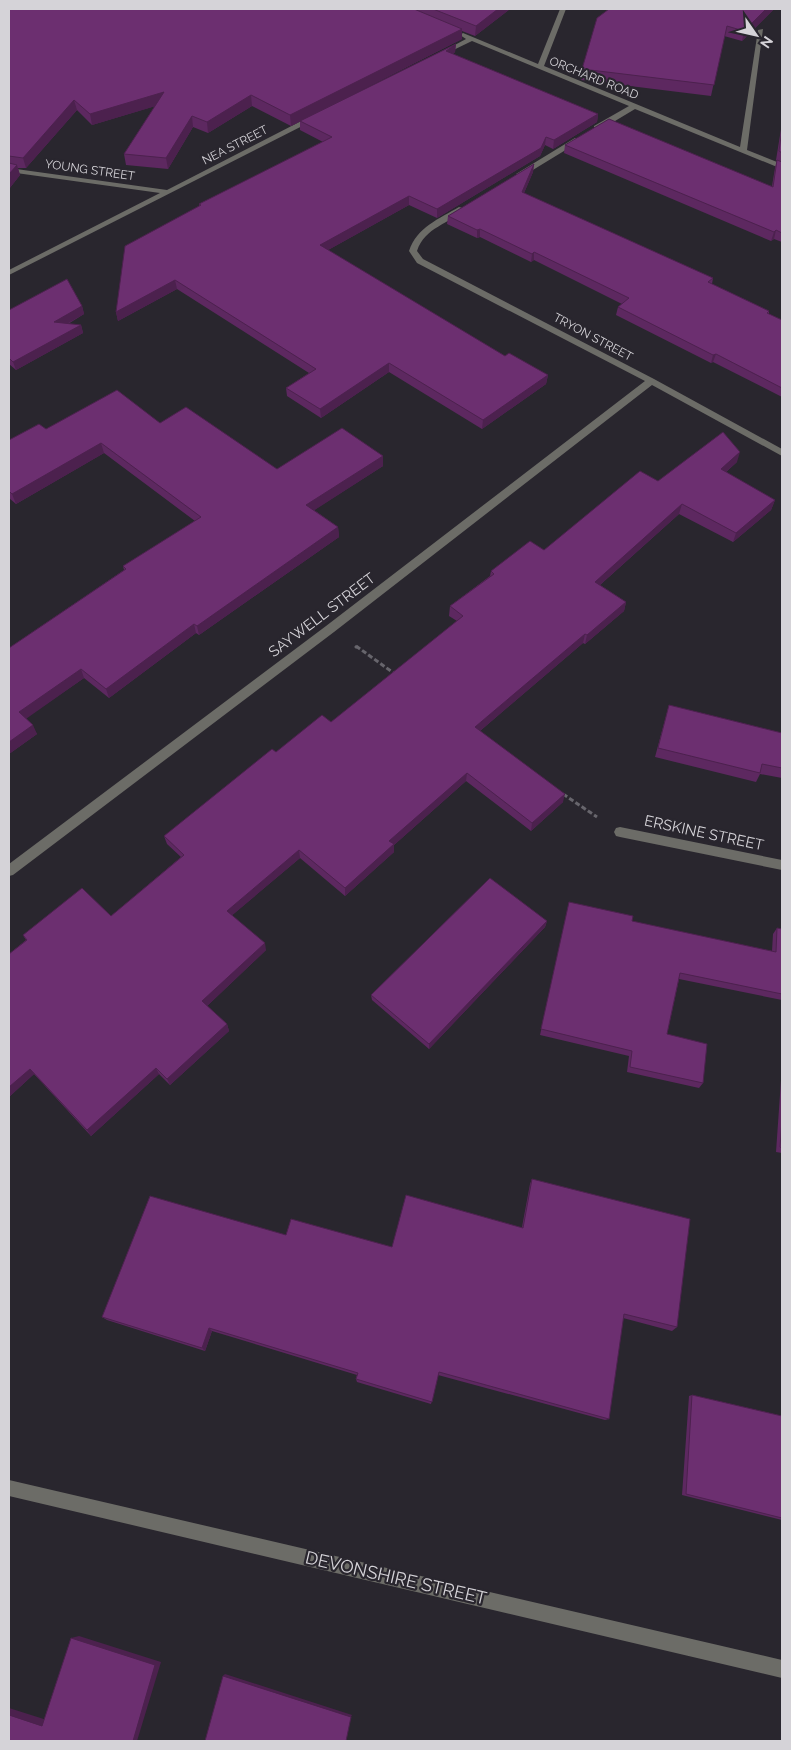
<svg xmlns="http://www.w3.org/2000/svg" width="791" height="1750" font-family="Raleway,sans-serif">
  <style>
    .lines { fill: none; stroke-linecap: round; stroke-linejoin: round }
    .path-far1 { stroke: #67656c; stroke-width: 2.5; stroke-dasharray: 4 2; stroke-linecap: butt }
    .path { stroke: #67656c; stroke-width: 3; stroke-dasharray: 5 2.5; stroke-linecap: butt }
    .minor { fill: #6c6c67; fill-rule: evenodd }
    .wall { fill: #5d2860 }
    .shaded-wall { fill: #4c214e }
    .building { fill: #6c2f70; stroke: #4c214e }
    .labels { text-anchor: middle; stroke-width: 4.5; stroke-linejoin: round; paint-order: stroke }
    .far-street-label { font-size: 12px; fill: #d5d3d8; stroke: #29262e }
    .street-label { font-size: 15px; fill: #d5d3d8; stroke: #29262e }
    .near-street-label { font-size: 18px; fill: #d5d3d8; stroke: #29262e }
  </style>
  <rect width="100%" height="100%" fill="#29262e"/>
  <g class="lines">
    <path class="path-far1" d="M355 646 357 648"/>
    <path class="path" d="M356 646 395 674
      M563 794 597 817"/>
    <path class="minor" d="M560 9H566L544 66 740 147 758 30 763 29 747 150 782 164V169L635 109 600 130H594V126L629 106 472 41 443 55 438 54 466 39 460 35 463 33 538 64Z
      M311 116 318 118 9 275V270L160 193 9 172V168L167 190Z
      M575 138 582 140 523 176 516 174Z
      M459 207 466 209C449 224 425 227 417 251L423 259 654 379 782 449V456L652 385 334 632 13 875 9 876V864L326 626 645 381 417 263 409 251C417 227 439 219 459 207Z
      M620 827 782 860V870L620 837 616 836 614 832 616 828Z
      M9 1480 782 1660V1678L9 1496Z"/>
  </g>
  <path class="wall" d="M9 9H510L475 36 462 31V39L291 126 252 106 208 133 193 127 168 169 126 165 124 154 155 106 92 125 77 110 26 168H18L20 175 9 189Z
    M774 9 742 41 724 36 711 96 581 80 582 69Z
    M456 44 455 52 453 54 598 114 597 122 553 149 545 145 540 156 437 218 409 205 328 250 505 356 548 375 546 384 482 429 389 372 321 418 287 396 286 388 309 373 177 289 118 321 116 312 199 206V204L323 142 300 130V121Z
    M782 123V242L774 239 771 241 564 153 565 145 772 186 775 168 777 160H776Z
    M534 164 533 172 524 193 713 278 712 284 769 311V314L782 320V397L713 362 711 363 616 315 618 307 622 304 534 260 531 262 480 237 477 238 447 224 448 216Z
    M82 306 84 314 68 324 81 325 83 333 16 370 9 364V310Z
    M160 423 277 469 383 456V466L314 510 338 527 339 537 199 635 196 633 109 698 84 678 26 718 37 734 9 754V648L124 570 123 566 195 521 104 453 16 504 9 498V440L46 429Z
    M737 462 726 472 775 500 771 510 733 542 679 514 600 585 626 602 624 611 585 644 583 643 480 731 563 802 531 831 466 781 394 845V852L345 896 300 858 232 915 266 950 207 1006 227 1024 229 1031 170 1085 159 1074 91 1136 34 1074 9 1097V954L26 940 23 935 111 916 181 857 167 844 164 836 276 752 331 722 457 621 449 616 450 606 490 576 491 571 544 550 658 481Z
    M669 705 782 733V778L760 774 756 782 655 757Z
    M568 908 772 951 773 934 777 928 782 929V1000L679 979 667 1034 703 1083 699 1088 627 1072 629 1056 540 1035Z
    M547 921 545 927 429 1049 372 1000 371 995Z
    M782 1066V1153L776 1152Z
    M532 1179 677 1327 672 1331 623 1318 609 1419 605 1420 438 1375 431 1404 357 1382 356 1379 357 1375 212 1331 205 1351 107 1320 102 1317 286 1235 392 1247 522 1227 530 1184Z
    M692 1395 782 1416V1520L682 1495 689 1396Z"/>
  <path class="shaded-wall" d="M498 9H510L475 36 476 26Z
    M766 9H774L742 41 744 31Z
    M462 29V39L291 126 290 115Z
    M456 44 455 52 446 60V51Z
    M164 92 166 103 92 125 90 114Z
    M251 95 252 106 208 133 207 122Z
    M74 100 77 110 26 168 23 158Z
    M598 114 597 122 553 149 554 140Z
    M192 116 193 127 168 169 166 158Z
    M546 137 545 145 540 156 437 218V209Z
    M534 164 533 172 521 200 522 192Z
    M17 165 20 175 9 189V174Z
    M409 196V205L321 254 320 245Z
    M480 229V237L477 238V230Z
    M776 230 774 239 771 241 774 232Z
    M534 252V260L531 262 532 254Z
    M175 280 177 289 118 321 116 312Z
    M82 306 84 314 56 330 54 322Z
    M81 325 83 333 16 370 13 362Z
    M716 354 713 362 711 363 713 355Z
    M389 363V372L321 418 320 409Z
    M548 375 546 384 482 429 483 420Z
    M101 443 104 453 16 504 12 494Z
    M740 452 737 462 718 479 721 469Z
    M383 456V466L307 515 306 505Z
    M775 500 771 510 733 542 736 533Z
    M682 504 679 514 593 591 595 582Z
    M338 527 339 537 199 635 197 626Z
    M626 602 624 611 585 644 587 635Z
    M194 624 196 633 109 698 106 689Z
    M585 634 583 643 474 736 475 727Z
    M81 669 84 678 23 721 19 712Z
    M33 725 37 734 9 754V742Z
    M467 773 466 781 394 845V852L345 896V888L389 841Z
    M565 794 563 802 531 831 532 823Z
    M299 850 300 858 229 918 227 911Z
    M547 921 545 927 429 1049V1044Z
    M265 943 266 950 205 1008 202 1001Z
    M227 1024 229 1031 170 1085 167 1079Z
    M156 1068 159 1074 91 1136 87 1130Z
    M30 1069 34 1074 9 1097V1087Z
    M209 1328 212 1331 205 1351 202 1348Z
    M79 1636 161 1662 137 1741H133L71 1638Z
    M225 1674 352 1715 351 1717 223 1676Z
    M9 1708 50 1721 42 1726 9 1715Z"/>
  <path class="building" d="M9 9H414L462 29 290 115 251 95 207 122 192 116 166 158 124 154 164 92 90 114 74 100 23 158 9 156Z
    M433 9H498L476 26Z
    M609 9H766L744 31 727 26 714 85 582 69 597 18Z
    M456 44 446 51 598 114 554 140 546 137 541 148 437 209 409 196 320 245 505 356 509 353 548 375 483 420 389 363 320 409 286 388 316 369 175 280 116 312 125 246 201 205 199 204 332 137 300 121Z
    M609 119 773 187 777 160 782 162V233L776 230 774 232 565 145Z
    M782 129V153L779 151Z
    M9 163 17 165 9 174Z
    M534 164 522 192 713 278 708 282 769 311 767 313 782 320V388L716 354 713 355 618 307 629 298 534 252 532 254 480 229 477 230 448 216Z
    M67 279 82 306 54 322 81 325 13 362 9 358V310Z
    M117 390 160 423 186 407 277 469 342 428 383 456 306 505 338 527 197 626 194 624 106 689 81 669 19 712 33 725 9 742V648L126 569 123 566 201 517 101 443 12 494 9 491V440L39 424 46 429Z
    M723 432 740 452 721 469 775 500 736 533 682 504 595 582 626 602 587 635 585 634 475 727 565 794 532 823 467 773 389 841 394 844 345 888 299 850 227 911 265 943 202 1001 227 1024 167 1079 156 1068 87 1130 30 1069 9 1087V954L27 940 23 935 82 888 111 916 184 855 164 836 272 749 276 752 322 715 331 722 463 616 450 606 494 574 491 571 530 541 544 550 640 471 658 481Z
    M669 705 782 733V768L762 764 760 773 658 748Z
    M490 878 547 921 429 1044 371 995Z
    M569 902 633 916 632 921 776 952 777 928 782 929V994L680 973 667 1034 707 1044 703 1083 630 1067 632 1051 541 1029Z
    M782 1120V1148L780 1147Z
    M532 1179 690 1219 677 1327 624 1314 609 1419 439 1372 432 1402 356 1379 358 1373 209 1328 202 1348 102 1317 150 1196 286 1235 291 1219 392 1247 406 1195 523 1228Z
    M692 1395 782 1416V1518L686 1494Z
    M71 1638 155 1665 133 1741H9V1715L42 1726Z
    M223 1676 351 1717 346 1741H205Z"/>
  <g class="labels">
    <g class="far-street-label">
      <text transform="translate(594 78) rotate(22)" y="4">ORCHARD ROAD</text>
      <text transform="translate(235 145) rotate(-27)" y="4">NEA STREET</text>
      <text transform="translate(90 170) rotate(8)" y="4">YOUNG STREET</text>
      <text transform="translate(593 337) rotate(28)" y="4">TRYON STREET</text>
    </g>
    <g class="street-label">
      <text transform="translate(322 615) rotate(-37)" y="5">SAYWELL STREET</text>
      <text transform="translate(704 833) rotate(12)" y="5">ERSKINE STREET</text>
    </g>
    <g class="near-street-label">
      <text transform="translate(396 1578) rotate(13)" y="6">DEVONSHIRE STREET</text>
    </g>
  </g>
  <rect width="791" height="1750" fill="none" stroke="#d5d3d8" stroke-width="20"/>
  <g transform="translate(756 35) rotate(124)" stroke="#29262e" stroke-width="4" paint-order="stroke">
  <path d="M0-4L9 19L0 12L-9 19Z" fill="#d5d3d8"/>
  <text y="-8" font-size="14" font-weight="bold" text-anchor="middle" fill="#d5d3d8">N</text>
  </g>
</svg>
